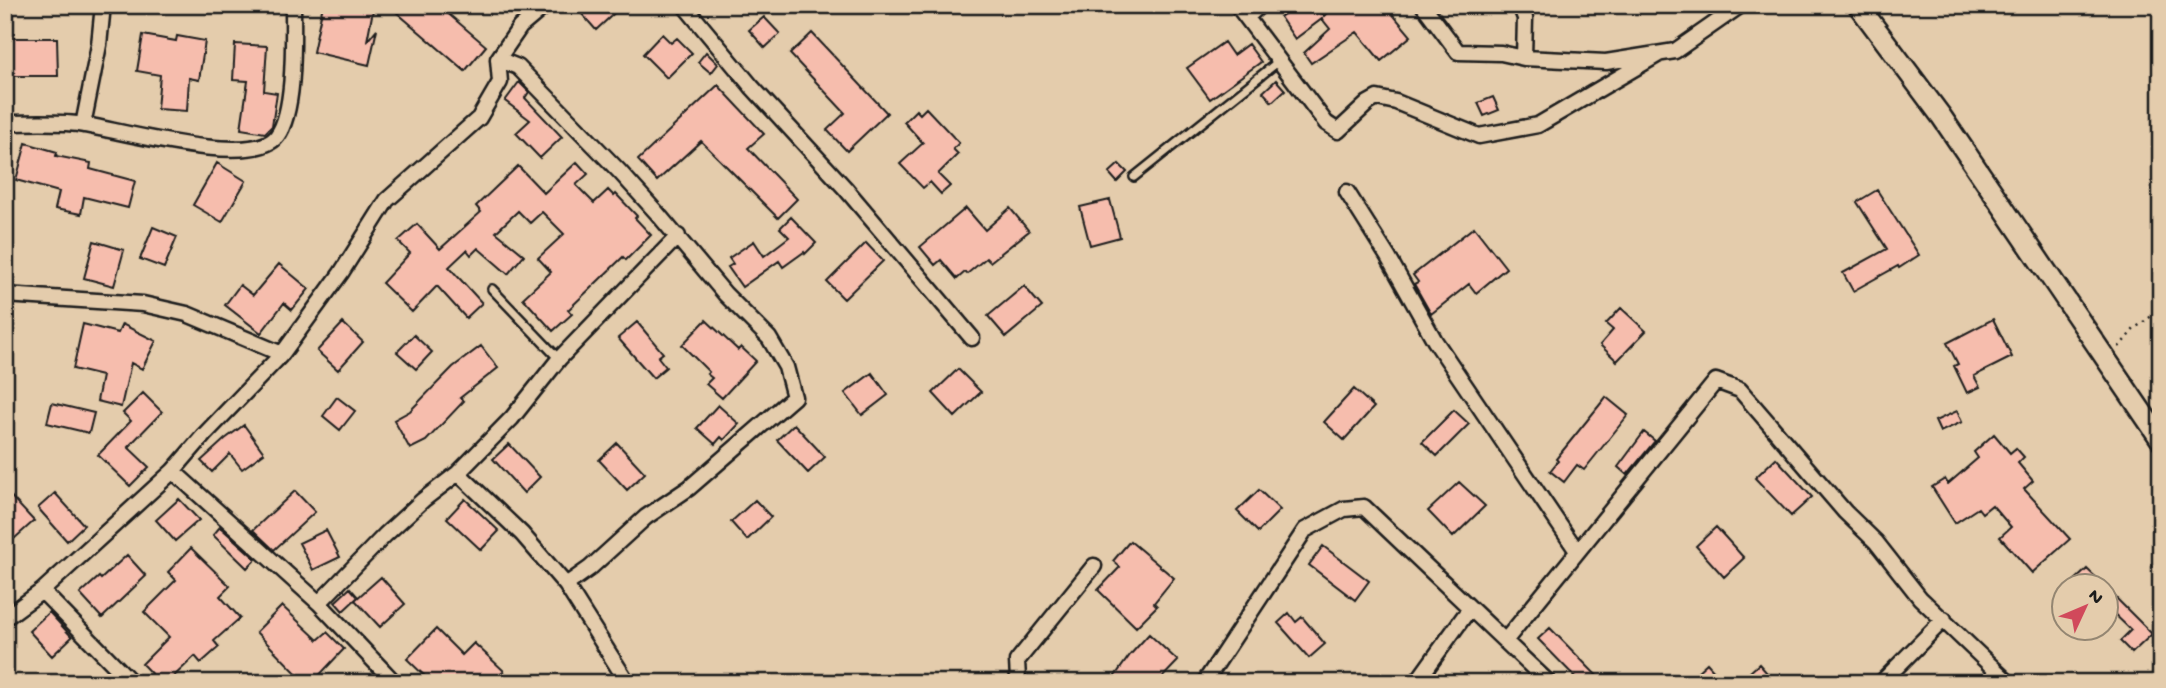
<svg xmlns="http://www.w3.org/2000/svg" width="2166" height="688" font-family="'Gochi Hand',sans-serif">
  <style>
    .building { fill: #f6bdad; stroke: #1c1c1c; stroke-width: 2 }
    .lines { fill: none; stroke-linecap: round; stroke-linejoin: round }
    .service-casing { stroke: #1c1c1c; stroke-width: 12 }
    .minor-casing { stroke: #1c1c1c; stroke-width: 19 }
    .secondary-casing { stroke: #1c1c1c; stroke-width: 24 }
    .path { stroke: #1c1c1c; stroke-width: 2.5; stroke-dasharray: 2 5; stroke-linecap: butt }
    .service { stroke: #e4ccac; stroke-width: 7 }
    .minor { stroke: #e4ccac; stroke-width: 14 }
    .secondary { stroke: #e4ccac; stroke-width: 19 }
  </style>
  <rect width="100%" height="100%" fill="#e4ccac"/>
  <filter id="ink" filterUnits="userSpaceOnUse"><feTurbulence type="fractalNoise" baseFrequency=".0143" numOctaves="2"/><feDisplacementMap in="SourceGraphic" scale="14" xChannelSelector="R" yChannelSelector="G"/><feConvolveMatrix kernelMatrix="1 2 1 2 8 2 1 2 1" color-interpolation-filters="sRGB"/></filter>
  <g filter="url(#ink)">
    <path class="building" d="M323 5H374L367 41 377 29 369 65 313 52Z
      M388 5H438L486 46 465 71Z
      M574 5H623L596 30Z
      M1297 5H1316L1324 16 1335 5H1385L1411 36 1381 61 1357 32 1311 63 1304 53 1330 29 1322 19 1295 39 1280 17Z
      M764 17 780 34 765 48 749 30Z
      M812 33 887 113 847 151 827 130 845 113 790 54Z
      M662 34 671 43 677 38 692 53 667 78 643 54Z
      M143 35 176 41 177 36 205 41 199 80 189 78 187 111 157 109 160 75 137 71Z
      M5 38H57L58 76H5Z
      M1224 42 1233 55 1248 44 1261 62 1210 99 1187 68Z
      M235 44 267 46 264 91 277 93 272 126 265 133 241 129 248 81 233 80Z
      M706 52 718 64 711 73 698 62Z
      M1276 80 1285 90 1272 102 1263 92Z
      M519 82 529 92 525 98 562 137 540 158 516 133 530 120 505 101Z
      M718 85 764 134 748 148 797 199 778 218 701 141 657 181 638 160Z
      M1493 97 1499 110 1484 116 1478 103Z
      M926 108 959 143 953 149 958 154 938 174 950 186 941 194 930 182 923 188 900 164 923 143 904 122 916 110 920 114Z
      M26 143 57 152 56 156 91 163 90 169 135 181 128 208 84 197 81 214 55 209 59 192 16 180Z
      M577 162 588 174 576 185 594 203 608 190 614 196 616 194 637 216 635 218 651 235 626 260 623 257 568 310 572 314 553 331 523 298 551 272 538 258 564 234 542 212 530 223 518 211 496 232 524 255 508 274 478 248 471 255 467 250 449 267 482 303 466 318 437 286 412 312 382 283 410 253 398 241 417 224 440 249 481 212 476 206 518 166 544 193Z
      M217 163 246 181 222 222 193 205Z
      M1119 164 1127 172 1117 182 1109 173Z
      M1877 190 1919 255 1899 268 1898 266 1853 291 1843 273 1887 249 1857 202Z
      M1110 200 1120 237 1090 245 1080 207Z
      M966 208 985 230 1010 208 1029 231 990 262 986 258 967 274 965 272 957 279 941 260 935 265 920 247Z
      M791 217 816 243 805 254 804 252 783 267 779 261 742 287 728 267 733 264 729 258 754 241 764 256 789 237 780 228Z
      M153 227 177 237 164 268 140 259Z
      M1474 227 1506 268 1476 293 1469 284 1431 314 1414 284 1418 282 1413 275Z
      M94 241 124 250 114 286 84 278Z
      M866 243 883 261 844 299 827 282Z
      M279 264 309 289 292 310 284 303 261 333 225 305 240 285 253 295Z
      M1024 286 1042 307 1006 337 988 316Z
      M1621 308 1646 331 1617 361 1600 345 1613 330 1606 324Z
      M1993 319 2012 357 1974 376 1980 387 1967 393 1954 366 1958 364 1947 343Z
      M706 320 738 350 741 347 756 361 722 398 706 384 712 378 707 374 709 372 682 345Z
      M637 322 663 353 658 357 666 367 653 378 618 338Z
      M343 323 363 342 338 370 317 351Z
      M83 324 118 333 122 324 156 341 142 369 131 363 121 407 97 401 102 376 73 369Z
      M414 335 432 352 416 369 397 352Z
      M481 346 498 368 460 398 464 401 426 441 410 449 394 420 410 411 453 367Z
      M958 369 981 392 955 417 933 393Z
      M872 373 888 395 862 415 845 393Z
      M1354 389 1374 407 1344 440 1324 422Z
      M143 393 162 412 128 447 149 467 130 486 98 455 131 421 123 413Z
      M337 397 355 411 340 430 323 416Z
      M1606 397 1628 415 1584 470 1577 465 1564 482 1550 471 1558 461 1556 459Z
      M52 403 94 413 89 433 47 423Z
      M718 405 739 424 724 440 721 437 715 444 697 428Z
      M1454 410 1469 424 1437 456 1422 442Z
      M1957 411 1962 422 1940 432 1935 421Z
      M794 424 825 457 808 473 777 440Z
      M244 425 264 453 242 469 230 454 212 472 201 461 225 439Z
      M1644 432 1655 441 1627 475 1618 467Z
      M1994 434 2010 453 2016 448 2024 457 2018 463 2033 481 2024 489 2070 539 2032 573 2000 537 2011 527 1992 505 1982 513 1978 508 1955 523 1932 487 1945 479 1948 484 1978 458 1974 452Z
      M617 443 645 473 627 490 599 460Z
      M509 444 540 477 524 493 493 459Z
      M1776 458 1812 497 1791 516 1755 478Z
      M1459 482 1485 506 1453 537 1428 511Z
      M5 490 34 521 5 547Z
      M1259 490 1280 510 1258 532 1237 511Z
      M295 491 315 512 274 550 253 530Z
      M55 493 84 525 67 541 38 508Z
      M179 499 199 520 175 541 156 520Z
      M465 499 499 531 481 550 447 518Z
      M755 500 771 517 747 540 731 522Z
      M220 527 256 559 247 568 213 535Z
      M1716 527 1744 558 1724 577 1696 546Z
      M326 530 340 557 313 570 299 543Z
      M1130 541 1174 578 1154 603 1157 606 1136 627 1098 590 1120 567 1113 561Z
      M1323 546 1369 581 1355 600 1309 565Z
      M191 548 230 586 220 596 240 618 214 641 219 647 201 663 195 656 167 683H160L142 664 169 637 144 612 176 580 168 572Z
      M127 555 146 576 102 618 80 594 99 577 101 579Z
      M2087 569 2105 586H2069Z
      M381 577 405 604 380 627 355 600Z
      M350 588 358 597 343 611 335 602Z
      M2106 588 2152 634 2132 653 2120 641 2131 630 2106 606Z
      M282 606 318 640 327 632 344 649 312 683H306L256 632Z
      M49 612 72 637 52 656 29 631Z
      M1289 613 1296 622 1302 617 1325 644 1309 658 1278 623Z
      M1550 628 1604 683H1581L1538 639Z
      M436 629 462 655 474 643 504 671 493 683H432L407 659Z
      M1149 634 1178 661 1157 683H1110L1130 655Z
      M1707 663 1725 683H1685Z
      M1759 664 1776 683H1760L1750 672Z"/>
    <g class="lines">
      <g class="service-casing">
        <path id="service" d="M1134 177 1279 61
          M492 289 559 359"/>
      </g>
      <g class="minor-casing">
        <path id="minor" d="M546 5 520 27 498 59 518 67 620 172 657 213 725 294 769 338 786 367 794 397 689 488 646 517 590 568 566 585
          M684 5 752 87 845 188 972 338
          M1237 5 1326 123 1338 131 1368 103 1377 98 1396 102 1479 136 1538 125 1659 54
          M1423 5 1458 52 1501 53 1524 58 1606 62 1675 51 1741 5
          M1520 5 1525 18 1524 58
          M1247 17 1260 5
          M5 123C31 123 60 121 85 125 121 131 254 168 277 136 296 111 293 37 293 5
          M83 125 99 45 103 5
          M1347 192 1388 257 1435 341 1577 551
          M5 295 143 304 187 314 282 354
          M173 471 319 603 395 683
          M458 473 522 534 566 585 624 677
          M42 591 132 683
          M319 603 385 535 423 500 458 473 512 418 559 359 678 236
          M5 618 42 591 173 471 204 435 282 354 341 273 387 200 479 118 500 82 498 59
          M1505 641 1716 381 1740 390 1845 512 1876 542 1920 598 2009 683
          M1023 683 1018 679 1017 661 1094 566
          M1204 683 1305 530 1344 509 1364 507 1549 683
          M1416 683 1470 608
          M1881 683 1944 619"/>
      </g>
      <g class="secondary-casing">
        <path id="secondary" d="M1858 5 1941 116 2161 440"/>
      </g>
      <path class="path" d="M2119 347 2134 329 2161 309"/>
      <use href="#service" class="service"/>
      <use href="#minor" class="minor"/>
      <use href="#secondary" class="secondary"/>
    </g>
  </g>
  <rect width="2166" height="688" fill="none" stroke="#e4ccac" stroke-width="28"/>
  <rect x="14" y="14" width="2138" height="660" fill="none" stroke="#1c1c1c" stroke-width="2.5" filter="url(#ink)"/>
  <g transform="translate(2085 607) rotate(46)"><circle r="33" fill="#e4ccac" stroke="#948672" stroke-width="2"/>
  <path d="M0-5L12 26L0 18L-12 26Z" fill="#d1495b"/>
  <text y="-10" font-size="19" font-weight="bold" text-anchor="middle" fill="#1c1c1c">N</text>
  </g>
</svg>
